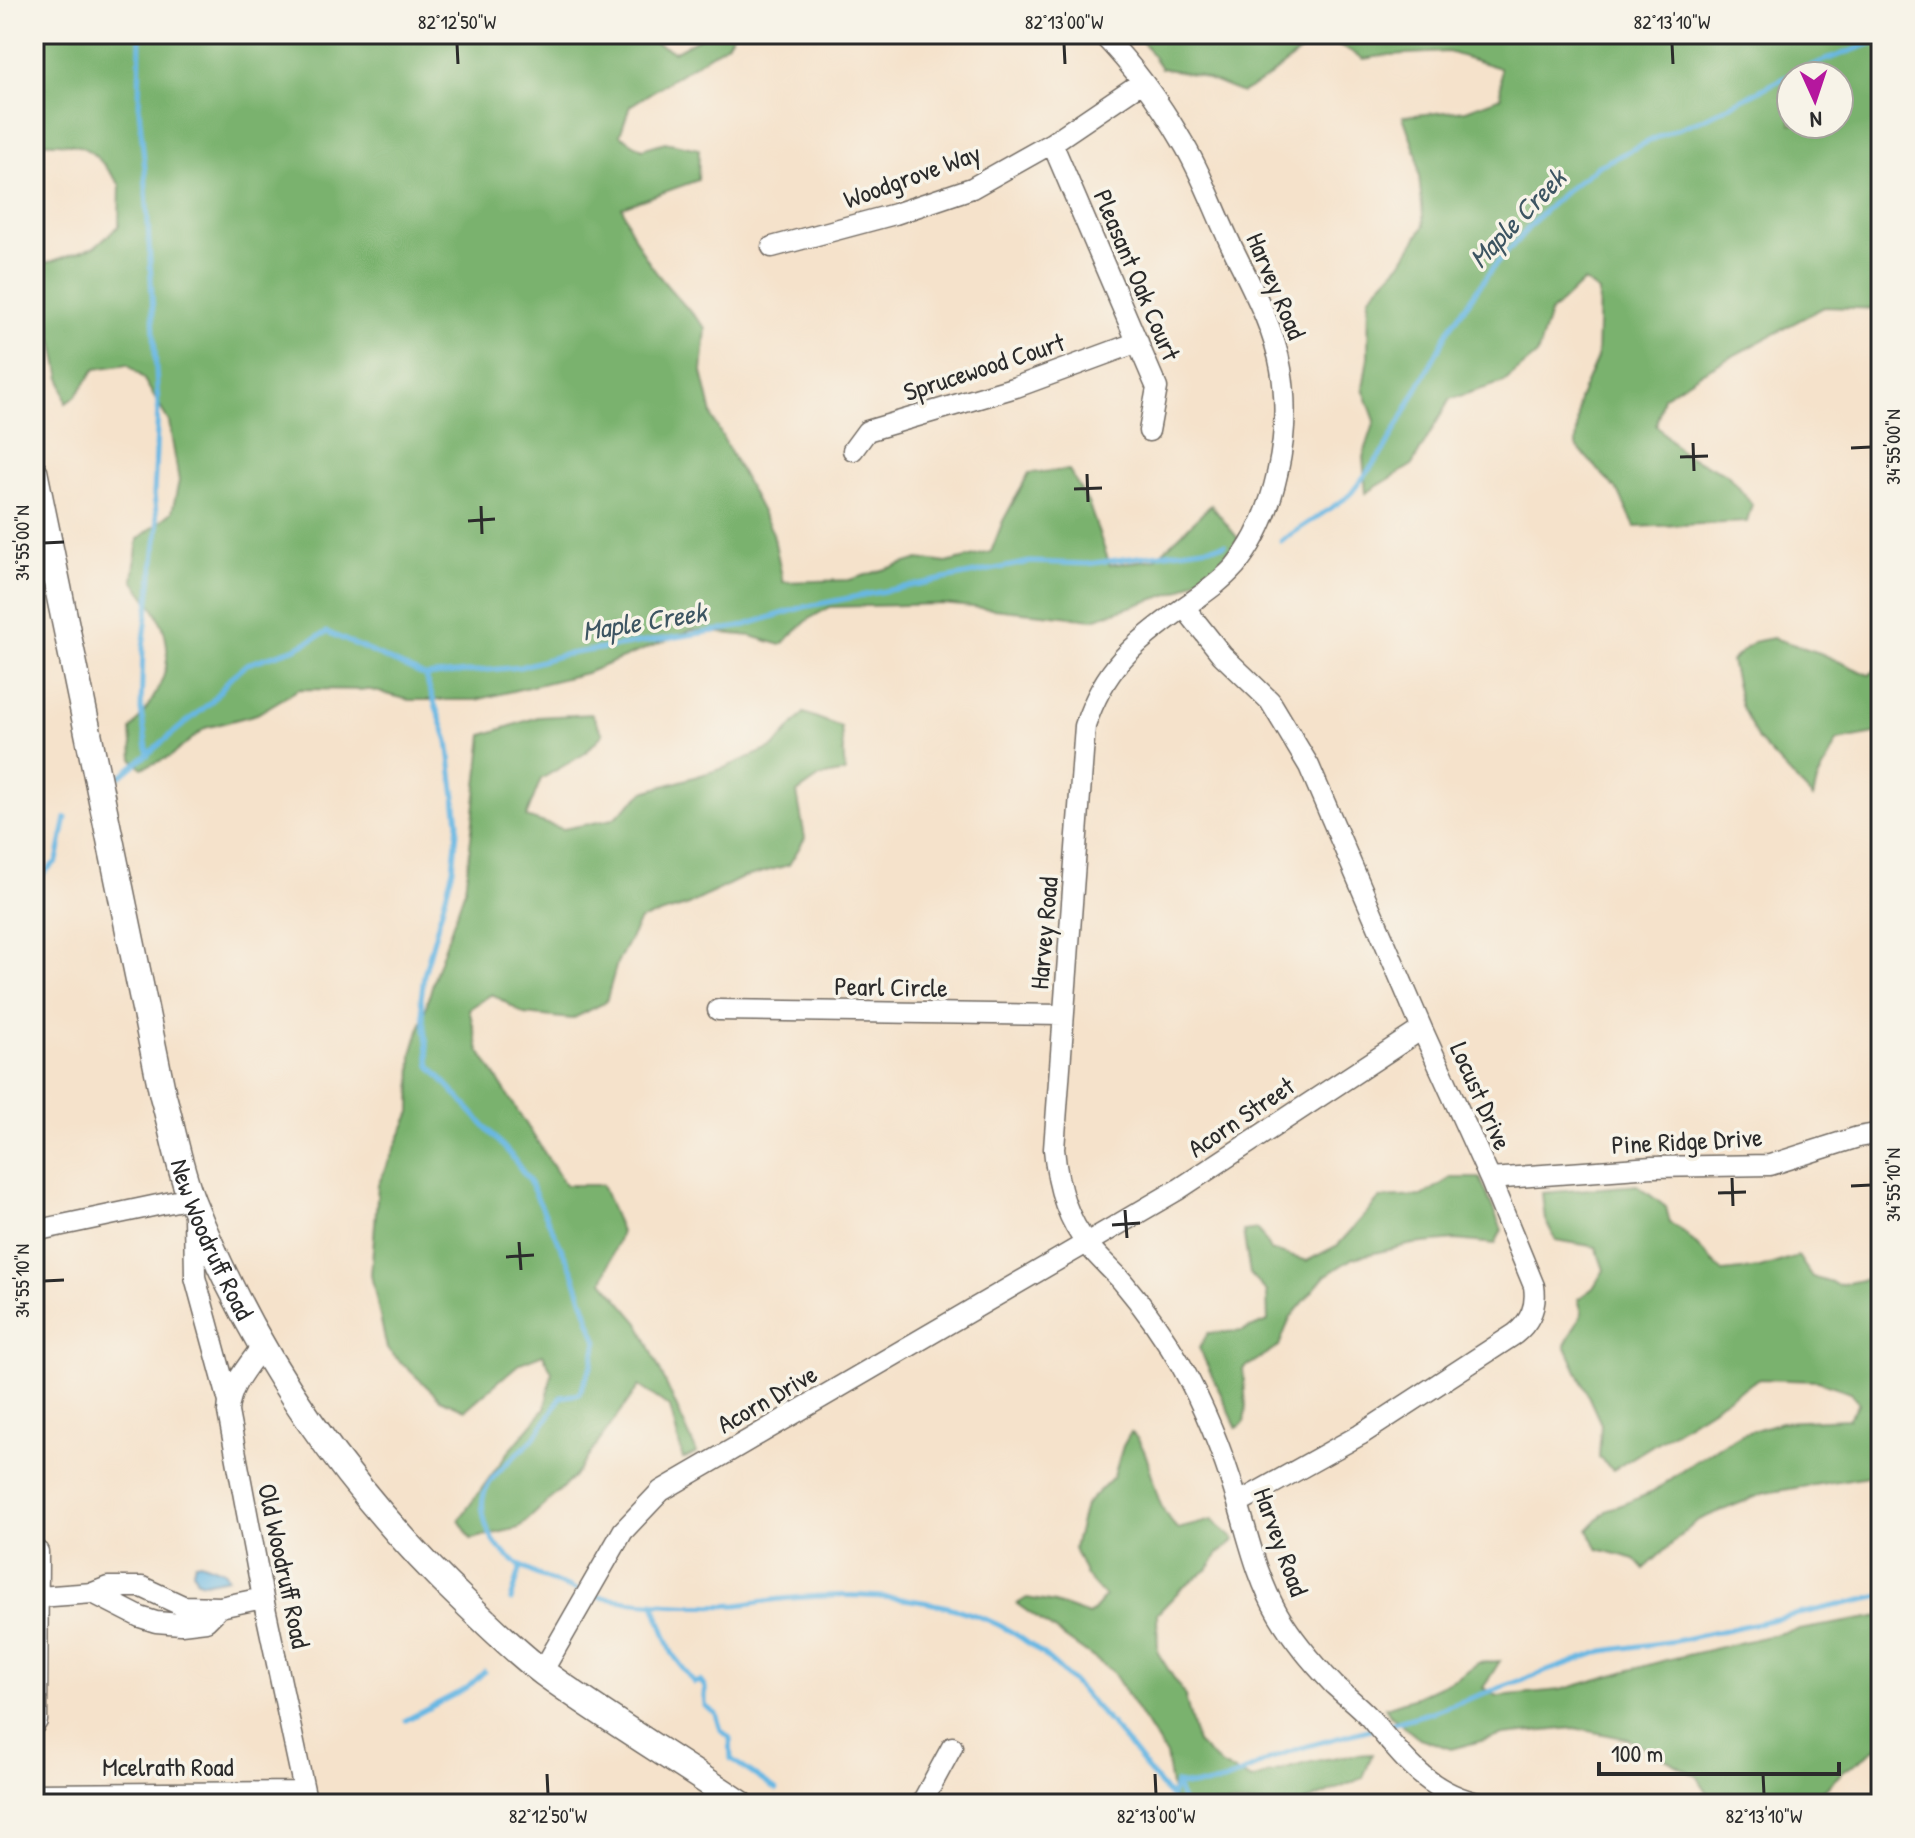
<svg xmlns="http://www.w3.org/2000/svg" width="1915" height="1838" font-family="'Patrick Hand',sans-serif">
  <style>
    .forest { fill: #7ab26e; stroke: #526e4c; stroke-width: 2; fill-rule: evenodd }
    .water { fill: #68b7e3; stroke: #4a7187; stroke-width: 2 }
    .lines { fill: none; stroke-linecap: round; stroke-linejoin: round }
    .stream { stroke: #68b7e3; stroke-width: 5 }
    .minor-casing { stroke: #726b63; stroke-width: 23 }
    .major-casing { stroke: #726b63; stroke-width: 29 }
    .minor { stroke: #fff; stroke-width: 20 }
    .major { stroke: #fff; stroke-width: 26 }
    .ticks { fill: none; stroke: #2b2b2b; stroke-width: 3 }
    .labels { text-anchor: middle; stroke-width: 7; stroke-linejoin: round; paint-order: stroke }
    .street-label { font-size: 26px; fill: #2b2b2b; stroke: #f7f3e8 }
    .water-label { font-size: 28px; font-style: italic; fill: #3d5562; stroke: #f7f3e8 }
    .neatline { fill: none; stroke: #2b2b2b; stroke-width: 3 }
    .ticks-label { font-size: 20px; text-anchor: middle; fill: #2b2b2b }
  </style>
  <rect width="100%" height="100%" fill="#f7f3e8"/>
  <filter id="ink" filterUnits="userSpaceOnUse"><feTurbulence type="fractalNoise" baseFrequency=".0125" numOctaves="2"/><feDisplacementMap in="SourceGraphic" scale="16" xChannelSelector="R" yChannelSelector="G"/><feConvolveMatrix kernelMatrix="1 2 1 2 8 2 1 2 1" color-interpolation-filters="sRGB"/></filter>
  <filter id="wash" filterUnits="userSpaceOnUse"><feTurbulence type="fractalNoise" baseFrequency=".006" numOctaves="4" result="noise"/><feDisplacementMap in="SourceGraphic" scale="32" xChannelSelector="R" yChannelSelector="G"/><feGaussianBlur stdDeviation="1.8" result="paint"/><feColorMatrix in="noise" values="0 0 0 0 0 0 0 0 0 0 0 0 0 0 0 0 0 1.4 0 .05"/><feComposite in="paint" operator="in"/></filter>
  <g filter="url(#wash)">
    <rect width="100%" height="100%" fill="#f5e2cb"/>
    <path class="forest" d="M34 34H658L656 43 674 52 707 34H733L727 44 630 106 620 135 642 149 665 142 699 149 698 180 622 207C638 259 670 290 706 328L702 372 713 419 773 533 783 582 849 580 919 559 946 563 991 552 1003 521 1029 473 1069 470 1089 505 1110 565 1155 559 1211 505 1240 541 1212 569 1179 591 1093 619 942 604 830 607 809 619 781 645 751 636 692 630 586 673 476 700H409L371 690 299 689 257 714 205 728 170 757 142 768 133 759 131 730C158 694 181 662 158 616 152 604 141 592 133 580L138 539 172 512 179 481 169 422 143 378 128 364 95 369 76 396 66 403 38 266 94 247 119 226 120 185C89 145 86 142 34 143Z
      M1137 34H1881V309L1824 307 1701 373 1663 397 1656 425 1683 454 1727 474 1752 504 1747 522 1635 527 1618 491 1576 446 1579 399 1597 358 1599 292 1584 281 1550 313 1537 355 1504 382 1450 399 1412 465 1366 493 1363 457 1375 421 1363 388 1368 357 1369 297 1401 263 1424 226 1417 156 1403 116 1466 110 1501 97 1500 68 1448 52 1388 55 1364 59 1321 35 1266 79 1242 93 1198 75 1161 68ZM1839 76V124H1791V76Z
      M1773 638 1820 653 1869 675 1881 666V733L1837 741 1817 781 1813 798 1758 740 1741 705 1731 661 1753 642Z
      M804 713 841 727 845 772 820 777 797 793 805 838 789 865 742 878 686 906 640 920 617 963 606 1002 572 1019 524 1014 492 994 469 1009 479 1050 565 1185H602L621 1232 603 1281 639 1323 697 1453 683 1459 670 1407 639 1386 573 1478 519 1528 471 1539 459 1520 506 1455 545 1409 552 1372 543 1354 520 1363 465 1410 440 1399 387 1349 371 1275 378 1185 411 1112 412 1054 437 969 465 889 483 735 538 717 592 714 603 734 584 754 541 779 526 817 563 829 613 819 644 792 724 768 774 747Z
      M1451 1178H1480L1502 1230 1495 1244 1455 1240 1413 1244 1353 1258 1325 1276 1290 1318 1279 1346 1243 1369 1246 1406 1244 1423 1237 1428 1199 1348 1208 1333 1243 1331 1268 1321 1267 1292 1250 1274 1243 1231 1258 1229 1270 1250 1307 1261 1338 1245 1380 1198 1422 1196Z
      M1637 1185 1666 1207 1670 1223 1684 1232 1723 1272 1760 1268 1798 1256 1812 1277 1838 1285 1881 1276V1474L1765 1493 1698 1520 1644 1569 1635 1559 1598 1549 1588 1530 1606 1511 1653 1492 1694 1462 1742 1434 1781 1422 1848 1419 1859 1404 1851 1392 1818 1381 1758 1379 1613 1470 1599 1458 1601 1424 1565 1345 1582 1313 1578 1299 1593 1288 1604 1270 1596 1247 1556 1240 1545 1220 1542 1193Z
      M1131 1432C1157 1454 1147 1502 1178 1529L1212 1520 1235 1540 1218 1554 1208 1569 1181 1589 1157 1614 1158 1653 1185 1696 1197 1743 1222 1766 1252 1780C1291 1766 1330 1755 1372 1754L1363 1778 1301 1804H1174L1166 1755 1112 1671 1017 1604 1027 1598 1055 1603 1089 1615 1105 1597 1086 1576 1074 1548 1085 1505 1114 1476 1123 1446Z
      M1881 1616V1745L1842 1773 1808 1804H1715L1697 1776 1628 1739 1574 1728 1504 1735 1451 1749 1417 1737 1391 1716 1385 1707 1416 1697 1457 1678 1478 1663 1500 1661 1483 1688 1498 1696 1560 1690 1666 1660 1781 1633Z"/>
    <path class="water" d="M200 1562 224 1571 228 1578 203 1583 197 1581 193 1571 195 1563Z"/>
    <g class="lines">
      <path class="stream" d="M140 34 139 109 145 169 158 406 154 495 158 528 143 648 141 710 148 755
        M1281 541 1349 496 1385 449 1450 328 1491 270 1539 216 1567 190 1598 166 1662 135 1705 118 1804 68 1881 40
        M425 676 448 741 458 822 453 869 424 975 421 999 430 1066 510 1154 528 1179 573 1272 597 1342 592 1365 579 1394 561 1397C551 1412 542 1430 529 1443 516 1456 500 1467 490 1482 482 1494 481 1504 484 1517 492 1562 545 1580 583 1592
        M121 776 211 702 232 676 247 664 296 648 327 632 425 676 520 667 562 655 739 627 804 607 1030 562 1087 564 1225 545
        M34 882 57 861 66 818
        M592 1595C625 1604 702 1607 737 1605 756 1603 774 1599 792 1598 861 1591 962 1597 1021 1638 1057 1662 1089 1699 1117 1731 1136 1753 1151 1776 1171 1797L1176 1783
        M511 1600 521 1566
        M653 1602 672 1653 694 1683 700 1681 705 1687V1706L716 1714 721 1730 730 1738 731 1759 776 1790
        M406 1720 467 1688 484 1672
        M1384 1726 1432 1712 1603 1651 1675 1641 1881 1596
        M1176 1783C1224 1794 1245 1767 1286 1753 1314 1743 1343 1737 1371 1729
        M1176 1784 1183 1804"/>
    </g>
  </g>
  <g filter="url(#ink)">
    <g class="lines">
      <g class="minor-casing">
        <path id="minor" d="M1102 34C1133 66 1160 103 1182 141 1203 175 1216 215 1234 251 1252 288 1274 328 1281 369 1292 431 1276 517 1235 566 1220 583 1201 595 1183 608 1134 643 1104 668 1085 726L1054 1149C1057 1183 1066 1218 1088 1245 1099 1258 1111 1269 1122 1281 1144 1307 1164 1336 1181 1365 1205 1408 1223 1453 1237 1500 1249 1539 1257 1578 1278 1614 1293 1640 1313 1663 1334 1685 1346 1696 1359 1706 1370 1718 1403 1757 1428 1794 1483 1804
          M1052 143 1157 388 1149 431
          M772 247 895 214 972 188 1052 143 1142 82
          M853 450 867 431 1016 387 1138 342
          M1184 607 1222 655 1270 701 1309 766 1422 1029 1490 1179 1534 1286C1537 1306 1531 1321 1515 1334L1360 1435 1238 1503
          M718 1010 1063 1015
          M1490 1179 1652 1167 1770 1165 1858 1137 1881 1133
          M194 1214 195 1277 229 1402
          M34 1231 191 1198
          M263 1345C248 1366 229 1386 228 1412L263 1598 307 1804
          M34 1549 38 1552 37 1721 34 1725
          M39 1597 93 1593
          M220 1607 206 1621 181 1624 156 1622 140 1617 93 1593 108 1587H142L183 1606 220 1607 263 1598
          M542 1672 623 1531 661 1491 1179 1189 1422 1029
          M34 1794 303 1792
          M921 1804 952 1747"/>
      </g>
      <g class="major-casing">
        <g id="major">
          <path id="s1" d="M34 471 163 1096C173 1131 179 1168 192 1201 253 1355 348 1491 467 1604 492 1628 517 1653 544 1673 608 1719 676 1760 741 1804"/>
        </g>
      </g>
      <use href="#minor" class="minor"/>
      <use href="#major" class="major"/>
    </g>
  </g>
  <path class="ticks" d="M457 44 458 64M1064 44 1065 64M1672 44 1673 64M1693 443 1694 471M1851 448 1871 447M1680 457 1708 456M1087 474 1088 502M1074 489 1102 488M481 506 482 534M468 521 495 519M44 543 64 542M1732 1178 1733 1206M1851 1186 1871 1185M1718 1193 1746 1192M1125 1210 1127 1238M1112 1225 1140 1223M519 1242 521 1270M506 1257 534 1255M44 1281 64 1280M547 1774 548 1794M1155 1774 1156 1794M1763 1774 1764 1794"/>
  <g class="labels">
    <g class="street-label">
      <text transform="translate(912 176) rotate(-20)" y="9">Woodgrove Way</text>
      <text transform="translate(1137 275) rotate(67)" y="9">Pleasant Oak Court</text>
      <text transform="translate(1276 286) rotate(67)" y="9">Harvey Road</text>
      <text transform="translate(984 367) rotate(-18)" y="9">Sprucewood Court</text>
      <text transform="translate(1044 933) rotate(-85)" y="9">Harvey Road</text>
      <text transform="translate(891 987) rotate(1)" y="9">Pearl Circle</text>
      <text transform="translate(1481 1096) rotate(66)" y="9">Locust Drive</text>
      <text transform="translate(1241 1117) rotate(-34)" y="9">Acorn Street</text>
      <text transform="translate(1687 1141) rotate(-3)" y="9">Pine Ridge Drive</text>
      <text dy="9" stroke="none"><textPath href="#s1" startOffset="790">New Woodruff Road</textPath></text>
      <text transform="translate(767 1399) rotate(-30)" y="9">Acorn Drive</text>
      <text transform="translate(1281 1542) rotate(70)" y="9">Harvey Road</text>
      <text transform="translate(284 1566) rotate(78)" y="9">Old Woodruff Road</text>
      <text x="168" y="1776">Mcelrath Road</text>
    </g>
    <g class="water-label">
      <text transform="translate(1517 218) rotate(-46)" y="10">Maple Creek</text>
      <text transform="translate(644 621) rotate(-9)" y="10">Maple Creek</text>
    </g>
  </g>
  <rect width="1915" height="1838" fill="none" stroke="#f7f3e8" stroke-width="88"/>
  <g transform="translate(1815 100) rotate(177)"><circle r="38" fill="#f7f3e8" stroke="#a5a39c" stroke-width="2"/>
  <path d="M0-6L14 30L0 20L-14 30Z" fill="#b5179e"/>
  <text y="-12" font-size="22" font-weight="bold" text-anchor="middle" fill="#2b2b2b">N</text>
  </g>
  <path d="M1599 1762v12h240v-12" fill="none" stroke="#2b2b2b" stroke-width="4"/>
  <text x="1611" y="1762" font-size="24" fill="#2b2b2b" stroke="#f7f3e8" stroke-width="6" paint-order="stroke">100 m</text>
  <rect x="44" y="44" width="1827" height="1750" class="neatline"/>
  <g class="ticks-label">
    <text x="457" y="29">82°12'50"W</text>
    <text x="1064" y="29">82°13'00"W</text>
    <text x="1672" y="29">82°13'10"W</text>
    <text transform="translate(1893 447) rotate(-90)" y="7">34°55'00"N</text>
    <text transform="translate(22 543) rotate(-90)" y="7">34°55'00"N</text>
    <text transform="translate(1893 1185) rotate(-90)" y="7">34°55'10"N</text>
    <text transform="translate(22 1281) rotate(-90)" y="7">34°55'10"N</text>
    <text x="548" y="1823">82°12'50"W</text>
    <text x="1156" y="1823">82°13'00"W</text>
    <text x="1764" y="1823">82°13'10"W</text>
  </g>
</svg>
